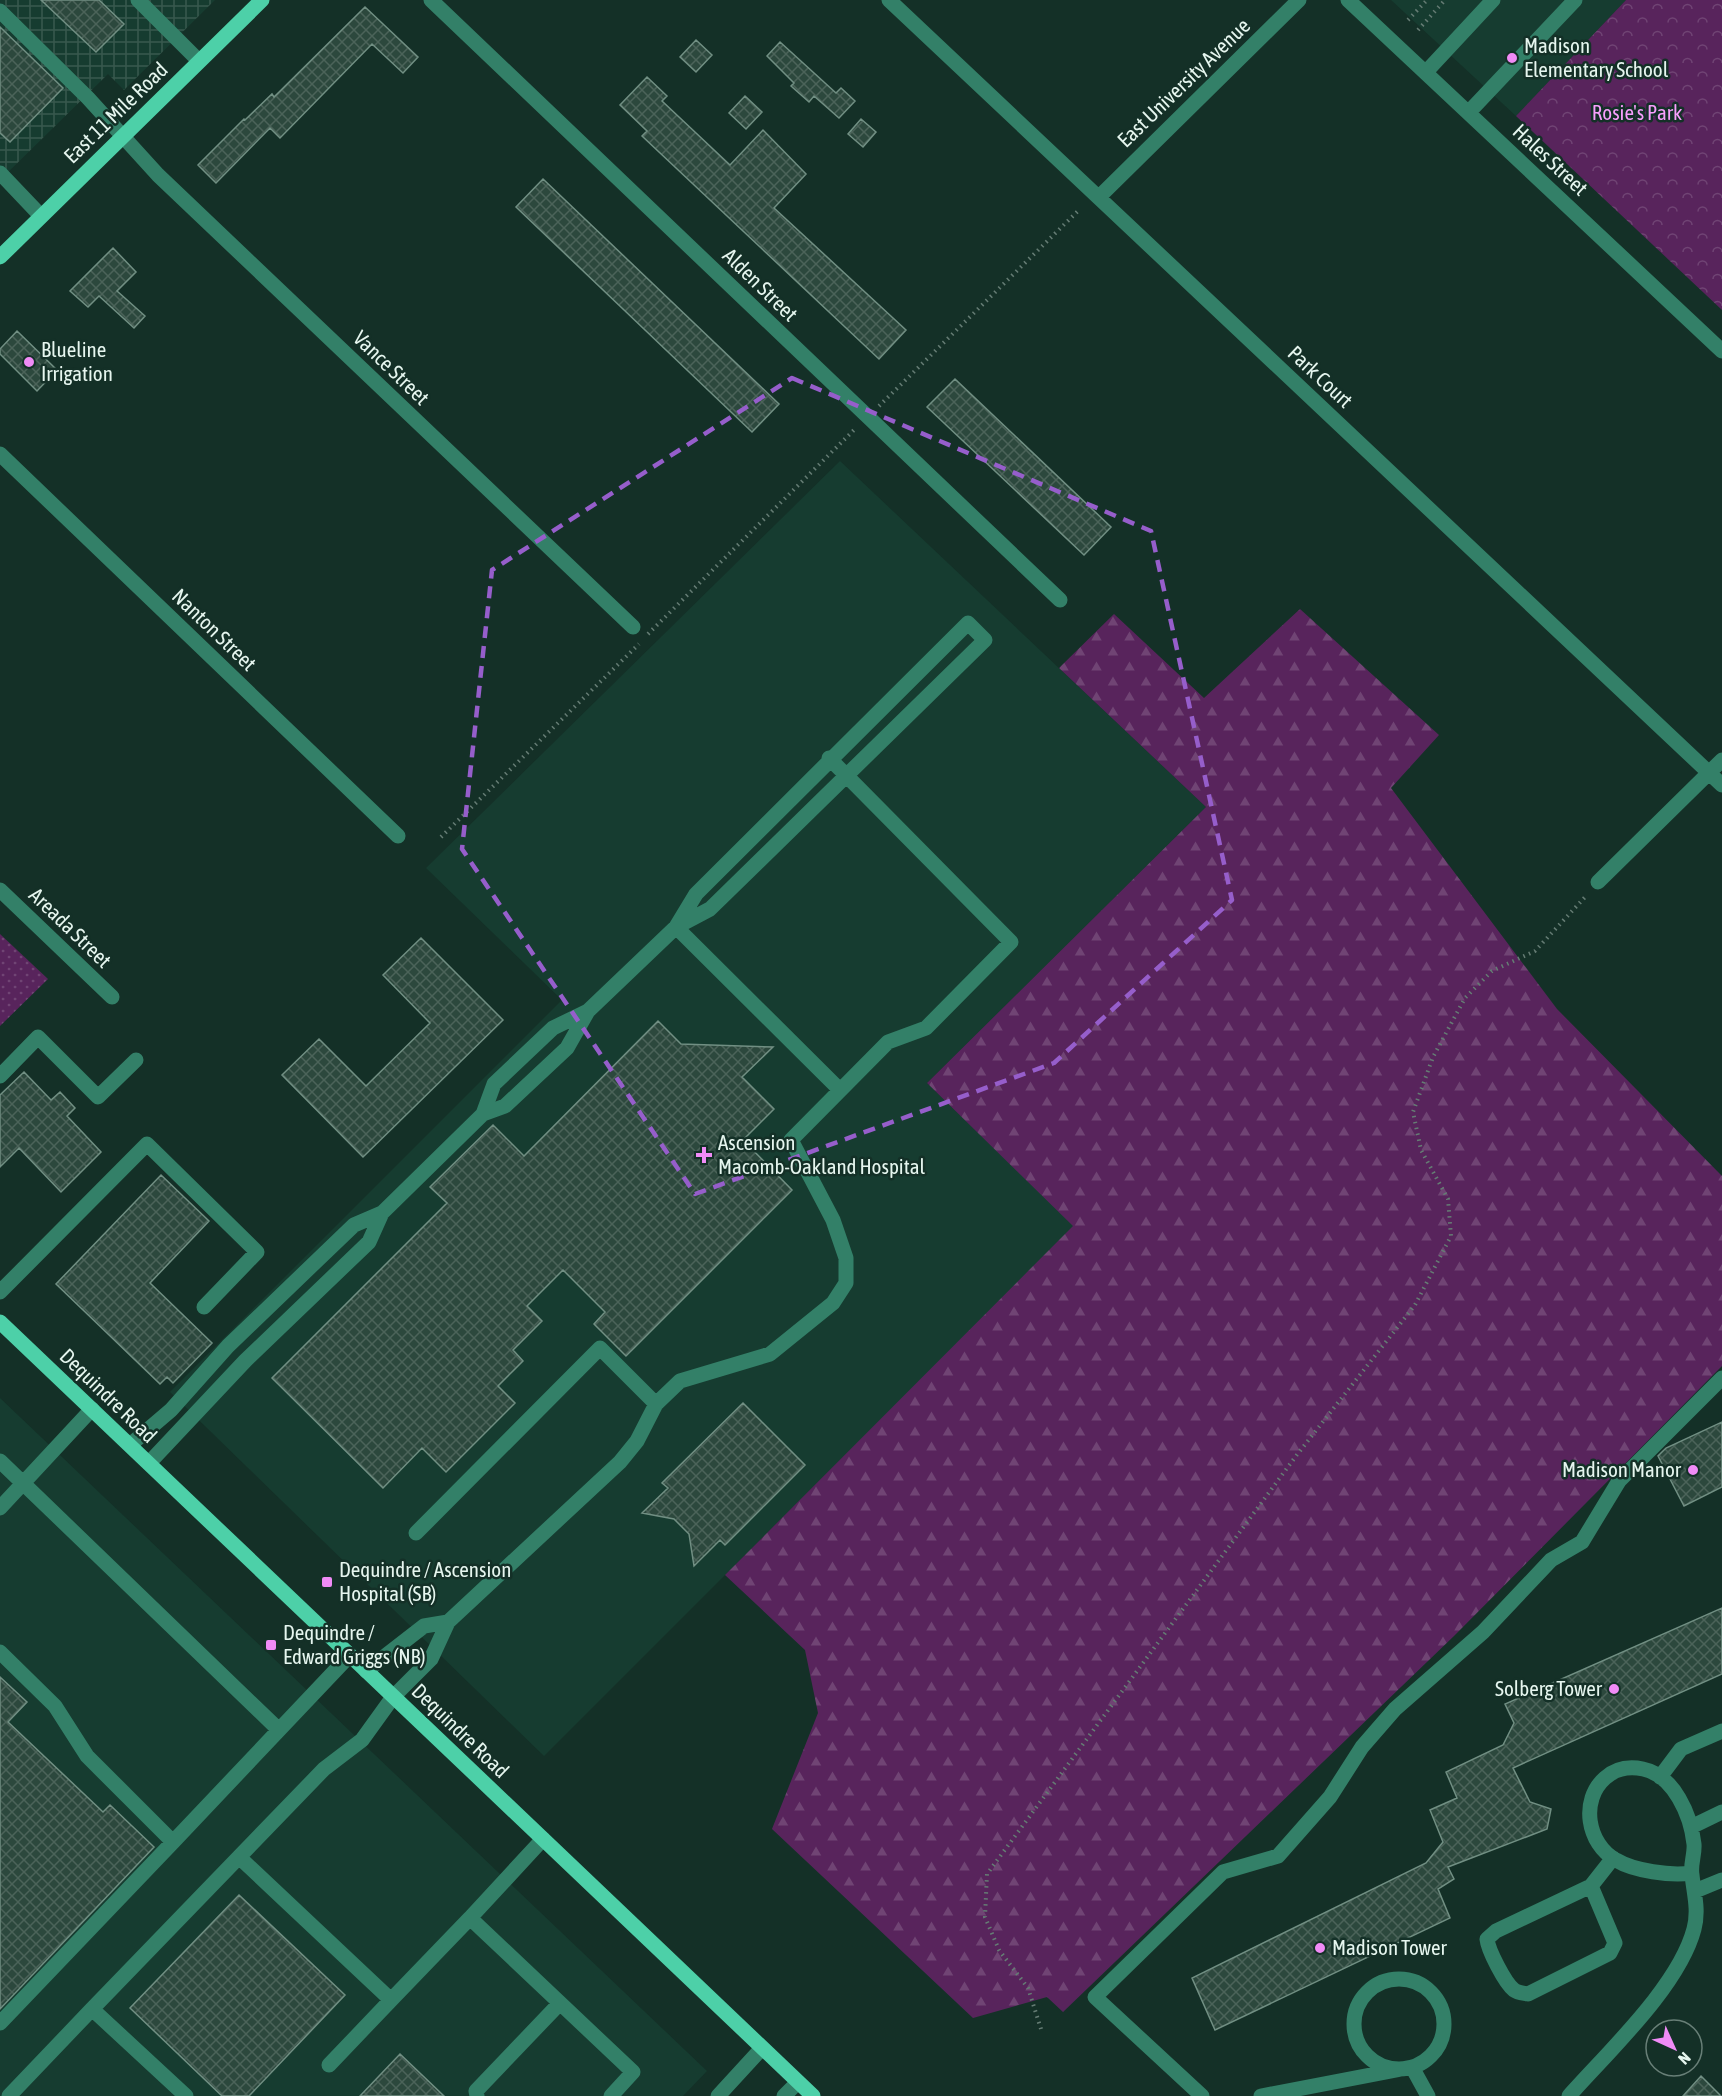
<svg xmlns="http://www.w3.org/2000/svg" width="1722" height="2096" font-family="'Asap Condensed',sans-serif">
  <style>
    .built { fill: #163c30 }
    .industrial { fill: url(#industrial-grid) }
    .grass { fill: url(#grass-dots) }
    .forest { fill: url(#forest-firs) }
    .park { fill: url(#park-crowns) }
    .building { fill: url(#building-cross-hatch); stroke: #718f83; stroke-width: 1.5 }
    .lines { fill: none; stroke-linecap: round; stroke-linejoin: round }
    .path { stroke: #657c74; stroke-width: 4; stroke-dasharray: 1.5 4.5; stroke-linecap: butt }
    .minor { stroke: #338068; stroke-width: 15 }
    .major { stroke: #4dd0a8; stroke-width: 15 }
    .marked { fill: none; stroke: #965ecb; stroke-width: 4.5; stroke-dasharray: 12 8; stroke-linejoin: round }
    .poi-dot { fill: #f08bf6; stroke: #143027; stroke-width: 2 }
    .labels { text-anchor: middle; stroke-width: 5; stroke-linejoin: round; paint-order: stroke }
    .poi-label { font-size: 21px; fill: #e6f6ef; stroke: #143027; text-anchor: start }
    .street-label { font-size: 21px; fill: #e6f6ef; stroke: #143027 }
    .park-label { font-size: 21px; fill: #f89ffd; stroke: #143027 }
  </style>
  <defs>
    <pattern id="industrial-grid" width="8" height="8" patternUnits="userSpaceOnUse" patternTransform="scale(1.5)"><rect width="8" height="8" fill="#163c30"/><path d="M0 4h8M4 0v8" fill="none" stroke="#38594e"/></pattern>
    <pattern id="grass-dots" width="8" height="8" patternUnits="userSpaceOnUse" patternTransform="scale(1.5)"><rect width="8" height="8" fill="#58245c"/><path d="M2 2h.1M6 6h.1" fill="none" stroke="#704474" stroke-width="1.8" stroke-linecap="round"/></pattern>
    <pattern id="forest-firs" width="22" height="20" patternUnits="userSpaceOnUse" patternTransform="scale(1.5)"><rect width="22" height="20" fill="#58245c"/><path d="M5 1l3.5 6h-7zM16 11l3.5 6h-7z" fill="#704474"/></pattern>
    <pattern id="park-crowns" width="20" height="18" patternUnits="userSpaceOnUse" patternTransform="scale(1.5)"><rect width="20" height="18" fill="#58245c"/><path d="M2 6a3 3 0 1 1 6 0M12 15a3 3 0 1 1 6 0" fill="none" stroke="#704474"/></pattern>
    <pattern id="building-cross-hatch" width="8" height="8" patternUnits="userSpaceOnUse" patternTransform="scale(1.5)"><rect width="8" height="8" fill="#2c483d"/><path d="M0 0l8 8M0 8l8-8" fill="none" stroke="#4b6359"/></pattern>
  </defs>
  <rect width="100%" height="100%" fill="#143027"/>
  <path class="built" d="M1391 0H1626L1516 116Z
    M840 461 1206 807 927 1083 1074 1226 544 1756 170 1392 562 1000 426 868Z
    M0 1398 707 2071 683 2096H0Z"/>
  <path class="industrial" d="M0 0H215L124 90 108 74 0 180Z"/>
  <path class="grass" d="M0 934 48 979 0 1026Z"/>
  <path class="forest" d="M1300 609 1439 735 1391 788 1557 1009 1722 1176V1366L1454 1636 1063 2012 1047 1997 973 2018 772 1829 818 1713 805 1650 725 1575 1073 1226 927 1083 1206 807 1059 668 1114 614 1204 698Z"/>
  <path class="park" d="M1626 0H1722V310L1516 116Z"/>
  <path class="building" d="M41 0H99L124 24 96 52Z
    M365 7 418 57 403 73 372 44 280 138 270 128 216 183 198 165 244 119 245 120 272 94 274 97Z
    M0 27 63 88 10 142 0 133Z
    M696 40 712 55 696 72 680 57Z
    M780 42 836 93 841 88 855 101 839 118 814 96 809 102 791 86 794 83 767 56Z
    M647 77 667 96 662 101 730 165 763 130 806 174 774 208 906 330 879 359 642 136 647 131 620 105Z
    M745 96 762 112 746 129 729 113Z
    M861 119 876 132 863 147 848 134Z
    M543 179 779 404 752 432 516 207Z
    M113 248 136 272 117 291 145 316 134 328 99 296 88 307 70 291Z
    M17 331 57 370 37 391 0 354V349Z
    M955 379 1111 527 1084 555 927 407Z
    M421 938 503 1020 363 1157 282 1075 319 1039 366 1086 430 1023 383 975Z
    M658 1021 681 1044 773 1047 742 1077 774 1109 743 1140 792 1190 626 1356 594 1324 605 1312 563 1270 527 1306 542 1321 513 1350 523 1361 498 1386 515 1403 446 1472 422 1448 383 1488 272 1378 447 1203 430 1187 493 1125 524 1156Z
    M24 1072 51 1100 60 1092 75 1108 67 1116 101 1152 61 1192 19 1148 0 1167V1095Z
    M161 1175 209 1221 150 1283 212 1343 173 1383 167 1377 160 1384 56 1284Z
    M743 1403 805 1465 725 1545 720 1540 694 1566 689 1534 674 1519 642 1513 668 1488 662 1483Z
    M1722 1422V1487L1684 1506 1658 1456 1666 1448Z
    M1722 1608V1674L1513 1768 1530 1802 1551 1809 1547 1829 1448 1867 1454 1879 1438 1889 1450 1918 1215 2030 1192 1978 1426 1863 1443 1842 1430 1810 1457 1798 1446 1772 1503 1745 1514 1723 1505 1704Z
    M0 1677 27 1702 8 1722 103 1812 110 1805 154 1847 0 2009Z
    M239 1895 345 1995 249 2096H222L130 2008Z
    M400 2054 444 2096H360Z
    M1701 2076 1721 2096H1683Z"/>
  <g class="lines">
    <path class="path" d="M1408 20 1427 0
      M1418 30 1445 0
      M879 406 1078 211
      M648 634 856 428
      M441 837 639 644
      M1041 2029 1028 1988 999 1950 985 1917 987 1874 1296 1456 1415 1305 1451 1236 1448 1199 1421 1150 1413 1112 1433 1057 1465 998 1492 971 1535 951 1587 895"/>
    <path class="minor" d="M138 0 199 61
      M431 0 1060 600
      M889 0 1722 785
      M1348 0 1722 351
      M0 11 88 98 158 175 633 627
      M1426 72 1493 0
      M1469 112 1575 0
      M0 173 41 216
      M1099 197 1299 0
      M0 454 398 836
      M1598 882 1722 760
      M0 890 112 997
      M676 927 840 1090
      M588 1011 676 927 710 909 985 640 968 623 696 894 676 927
      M0 1076 38 1037 98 1097 136 1060
      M0 1292 147 1144 257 1252 204 1307
      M130 1445 171 1410 228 1346 354 1225 382 1213 483 1114 505 1106 567 1048 588 1011 553 1028 494 1084 483 1114
      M0 1461 279 1730
      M149 1463 245 1361 369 1242 382 1213
      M0 1508 92 1409
      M416 1533 600 1348 656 1404
      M448 1622 620 1462 637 1441 656 1404 680 1381 770 1354 833 1303 846 1283V1258L833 1220 791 1140 888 1042 926 1028 1011 942 829 758
      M0 1652 55 1706 87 1756 173 1842 350 1655
      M1660 1777 1681 1749 1722 1731
      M1691 1827 1722 1812
      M239 1857 391 2000 470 1918 633 2072 611 2096
      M1591 1886 1496 1931 1487 1939C1488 1950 1505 1983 1514 1990 1518 1993 1523 1993 1528 1994L1610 1953 1615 1943 1591 1886 1613 1858
      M1695 1891 1722 1880
      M470 1918 543 1839
      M1354 2024a45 45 0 1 1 90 0a45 45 0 1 1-90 0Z
      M92 2009 324 1769 362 1740 393 1697 431 1659 448 1622 424 1626 366 1671
      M0 2023 173 1842
      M329 2065 391 2000
      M9 2096 92 2009 186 2096
      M477 2096 476 2091 560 2003
      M718 2096 762 2048
      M784 2096 798 2082
      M1202 2096 1095 1997 1223 1872 1278 1856 1330 1797 1362 1747 1395 1709 1483 1632 1551 1560 1582 1542 1619 1481 1722 1378
      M1261 2096 1412 2067 1428 2096
      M1569 2096C1608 2052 1679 1986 1694 1929 1699 1910 1694 1894 1692 1875 1690 1865 1695 1854 1694 1844 1691 1816 1674 1775 1643 1769 1628 1766 1616 1768 1605 1778 1580 1800 1587 1844 1616 1860 1634 1871 1671 1876 1691 1873"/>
    <path class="major" d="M0 257 262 0
      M0 1322 813 2096"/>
  </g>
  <path class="marked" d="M792 378 1151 531 1232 900 1054 1063 695 1194 462 849 492 570Z"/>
  <g class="poi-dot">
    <circle cx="1512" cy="58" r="6"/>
    <circle cx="29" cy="362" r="6"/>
    <path d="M701 1146h6v6h6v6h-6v6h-6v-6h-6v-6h6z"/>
    <circle cx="1693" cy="1470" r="6"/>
    <rect x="321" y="1576" width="12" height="12" rx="3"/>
    <rect x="265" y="1639" width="12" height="12" rx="3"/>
    <circle cx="1614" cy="1689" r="6"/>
    <circle cx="1320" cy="1948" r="6"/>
  </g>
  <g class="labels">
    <g class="poi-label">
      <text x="1524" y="53">Madison<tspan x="1524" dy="24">Elementary School</tspan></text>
      <text x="41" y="357">Blueline<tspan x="41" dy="24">Irrigation</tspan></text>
      <text x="718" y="1150">Ascension<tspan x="718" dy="24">Macomb-Oakland Hospital</tspan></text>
      <text x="1681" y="1477" text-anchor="end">Madison Manor</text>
      <text x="339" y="1577">Dequindre / Ascension<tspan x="339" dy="24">Hospital (SB)</tspan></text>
      <text x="283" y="1640">Dequindre /<tspan x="283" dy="24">Edward Griggs (NB)</tspan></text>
      <text x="1602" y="1696" text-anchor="end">Solberg Tower</text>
      <text x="1332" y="1955">Madison Tower</text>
    </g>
    <g class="street-label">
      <text transform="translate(1184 83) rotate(-44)" y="7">East University Avenue</text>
      <text transform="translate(116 113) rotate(-44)" y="7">East 11 Mile Road</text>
      <text transform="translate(1550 160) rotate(43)" y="7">Hales Street</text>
      <text transform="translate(760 285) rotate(44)" y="7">Alden Street</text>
      <text transform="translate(391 368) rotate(44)" y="7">Vance Street</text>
      <text transform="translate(1320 377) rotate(43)" y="7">Park Court</text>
      <text transform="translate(214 630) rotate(44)" y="7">Nanton Street</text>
      <text transform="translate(70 928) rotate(44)" y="7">Areada Street</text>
      <text transform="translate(108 1396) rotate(44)" y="7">Dequindre Road</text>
      <text transform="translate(460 1731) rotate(44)" y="7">Dequindre Road</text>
    </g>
    <g class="park-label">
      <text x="1637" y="120">Rosie's Park</text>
    </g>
  </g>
  <g transform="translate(1674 2048) rotate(135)"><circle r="28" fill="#143027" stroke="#687f77" stroke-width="1.5"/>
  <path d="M0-4.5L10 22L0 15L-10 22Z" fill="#f08bf6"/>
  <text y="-9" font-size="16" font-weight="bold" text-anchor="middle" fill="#e6f6ef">N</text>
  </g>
</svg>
